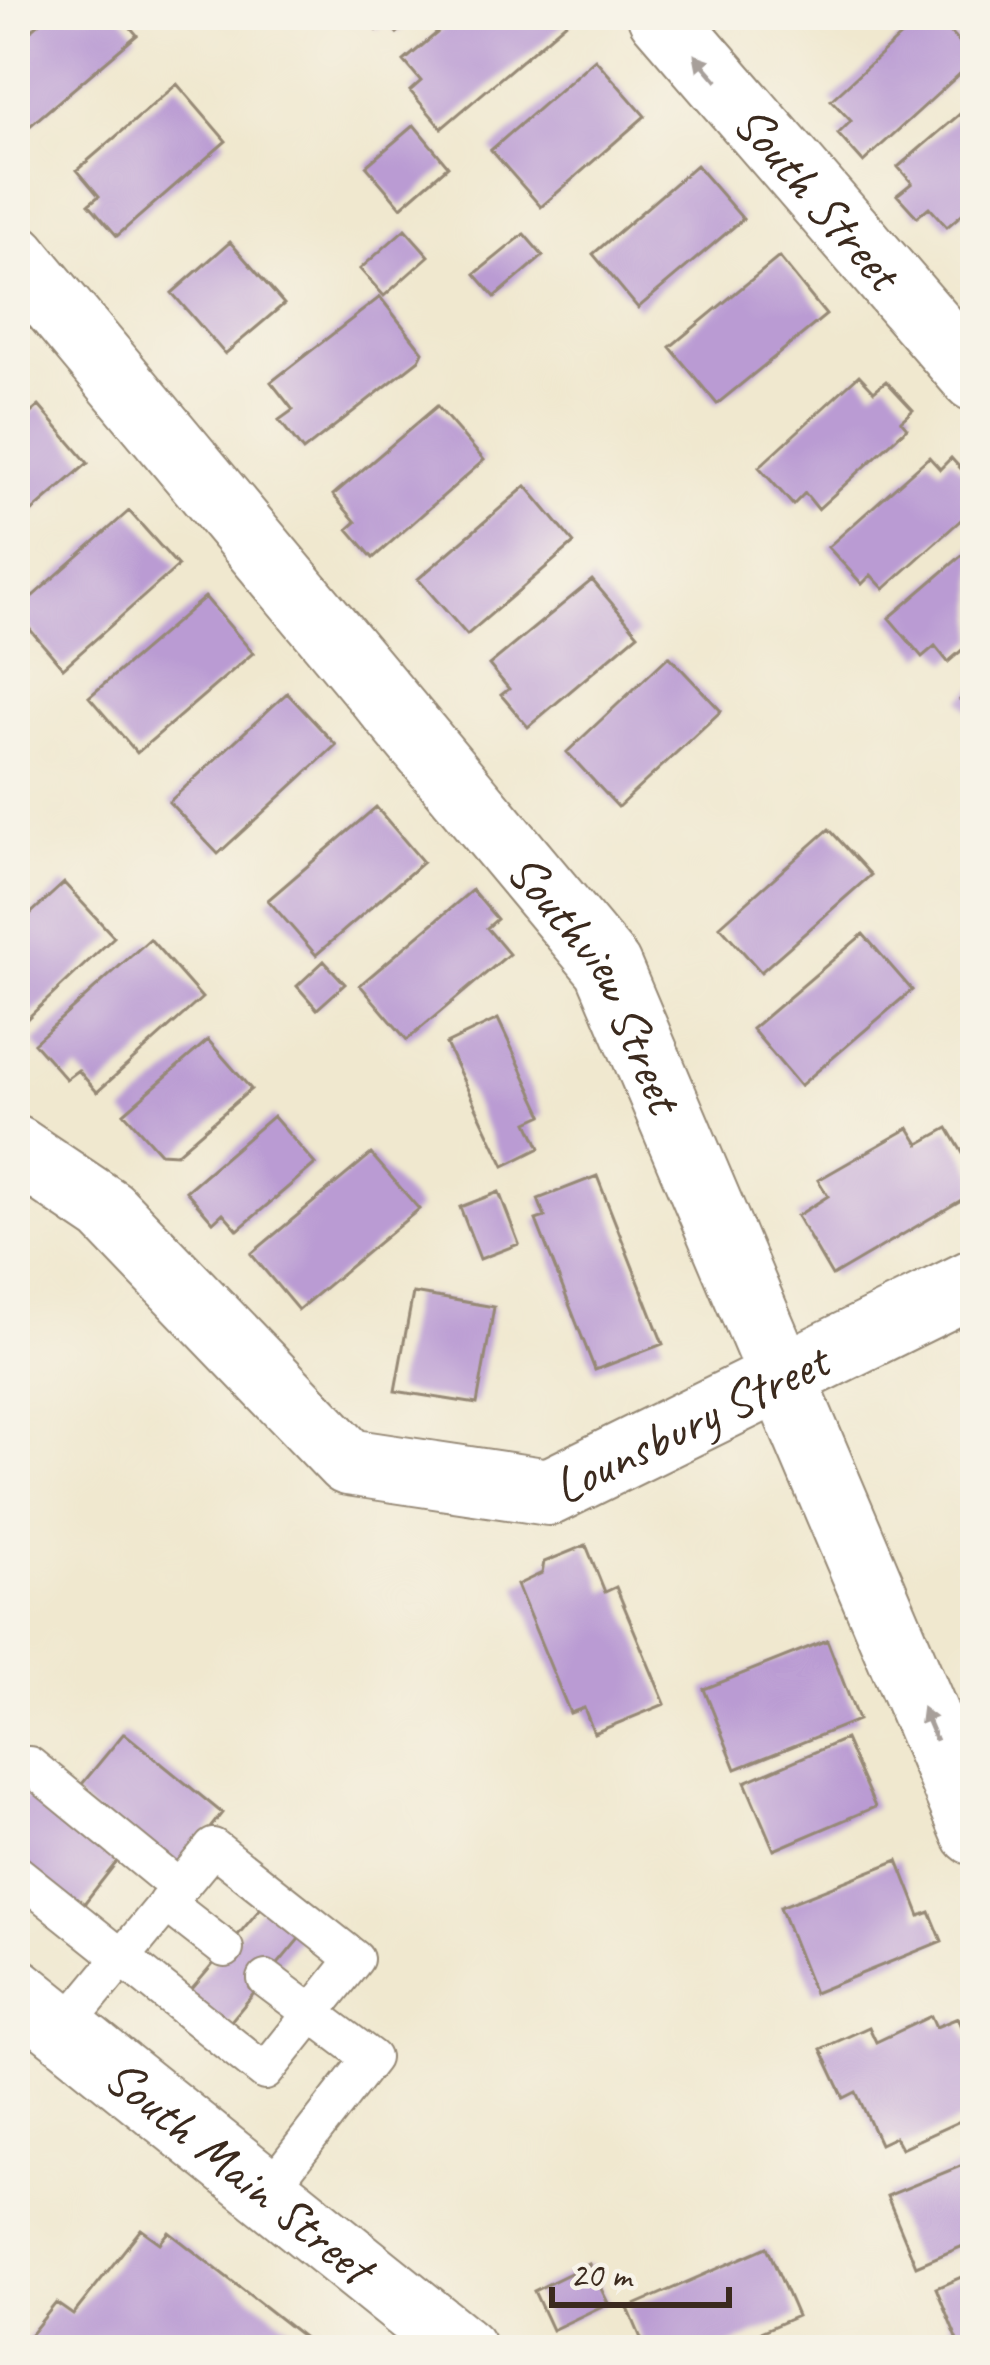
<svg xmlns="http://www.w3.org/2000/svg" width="990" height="2365" font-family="Caveat,sans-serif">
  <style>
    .building { fill: #ba9bd3 }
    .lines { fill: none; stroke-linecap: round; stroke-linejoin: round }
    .service-casing { stroke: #968976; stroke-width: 40 }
    .minor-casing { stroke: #968976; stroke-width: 70 }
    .primary-casing { stroke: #968976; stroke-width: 70 }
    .service { stroke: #fff; stroke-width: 36 }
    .minor { stroke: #fff; stroke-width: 66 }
    .primary { stroke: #fff; stroke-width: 66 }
    .oneway { fill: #a79f9a }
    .labels { text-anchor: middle; stroke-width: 12; stroke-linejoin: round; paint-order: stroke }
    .street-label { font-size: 51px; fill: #3b2a1e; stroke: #f7f3e8 }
  </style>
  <rect width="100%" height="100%" fill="#f7f3e8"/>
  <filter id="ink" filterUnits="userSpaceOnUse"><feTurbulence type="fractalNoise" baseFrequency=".00833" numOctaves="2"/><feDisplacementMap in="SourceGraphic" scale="24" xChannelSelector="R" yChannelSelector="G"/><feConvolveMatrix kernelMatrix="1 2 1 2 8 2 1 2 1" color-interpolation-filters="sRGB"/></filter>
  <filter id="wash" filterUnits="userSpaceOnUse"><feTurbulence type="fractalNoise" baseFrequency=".004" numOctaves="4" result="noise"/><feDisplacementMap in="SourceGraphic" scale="48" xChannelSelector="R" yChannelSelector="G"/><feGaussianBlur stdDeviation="2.7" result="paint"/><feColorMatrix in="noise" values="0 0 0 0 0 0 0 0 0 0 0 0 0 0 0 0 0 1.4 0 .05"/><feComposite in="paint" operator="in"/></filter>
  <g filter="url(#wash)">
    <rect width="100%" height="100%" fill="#f0e8cf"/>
    <g id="blocks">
      <path class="building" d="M49 15H120L137 35 24 131 15 121V44Z
        M364 15H418L397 33 387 21 377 30Z
        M458 15H565L569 20 442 128 410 91 421 81 404 61Z
        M924 15H935L975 60 863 162 838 134 851 121 831 100Z
        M595 59 645 116 541 207 491 150Z
        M177 84 226 141 117 236 89 204 99 196 77 170Z
        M975 101V203L947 227 929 207 917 217 897 195 912 183 898 167Z
        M414 125 448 166 401 207 366 166Z
        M696 165 743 219 638 308 593 254Z
        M405 229 429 256 384 296 360 269Z
        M524 234 543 256 495 297 475 274Z
        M230 242 284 304 225 354 172 293Z
        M779 257 826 315 717 404 670 347Z
        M380 297 423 352 419 360 303 451 279 420 293 410 271 382Z
        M859 375 874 391 886 381 913 410 901 421 907 428 818 509 805 493 793 505 759 467Z
        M39 406 88 463 15 526V426Z
        M437 406 484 460 373 558 348 529 356 522 333 495Z
        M929 457 940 469 951 458 975 484 963 498 973 509 884 589 871 575 862 584 828 547Z
        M526 486 574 543 467 635 418 579Z
        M129 511 178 566 63 668 15 612Z
        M975 544V639L948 662 935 646 922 657 889 618Z
        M592 580 638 634 528 727 501 695 509 689 489 665Z
        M205 597 253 653 137 753 89 697Z
        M669 656 721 711 618 807 567 752Z
        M975 687V718L960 700Z
        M287 693 336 745 218 854 169 802Z
        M376 807 423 862 316 955 268 900Z
        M829 829 871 875 761 972 720 926Z
        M64 883 114 937 15 1030V928Z
        M472 890 497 919 487 928 509 954 407 1040 360 985Z
        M863 934 912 990 800 1086 752 1029Z
        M150 939 202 998 97 1092 78 1070 66 1079 34 1043Z
        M324 961 345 984 317 1009 297 986Z
        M498 1019 543 1115 528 1122 540 1148 504 1166 446 1044Z
        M208 1040 251 1089 176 1154 160 1153 124 1113Z
        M273 1116 315 1164 238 1230 223 1213 213 1222 186 1191Z
        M909 1128 919 1144 948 1128 975 1174V1192L832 1276 797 1216 828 1196 818 1180Z
        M371 1154 419 1209 298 1310 251 1254Z
        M597 1176 663 1344 595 1370 536 1220 545 1217 538 1199Z
        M499 1192 519 1244 480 1259 460 1207Z
        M413 1293 494 1307 477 1404 395 1391Z
        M586 1545 605 1592 616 1587 665 1704 594 1733 584 1708 570 1713 517 1585 542 1573 544 1562Z
        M827 1640 858 1720 736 1769 704 1689Z
        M124 1733 222 1813 173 1875 73 1795Z
        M845 1739 875 1807 774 1850 745 1782Z
        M32 1789 119 1859 79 1910 15 1858V1811Z
        M898 1860 920 1916 930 1912 942 1941 814 1993 780 1907Z
        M265 1903 303 1934 226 2027 187 1995Z
        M931 2016 936 2027 958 2018 975 2055V2114L901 2148 895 2137 880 2144 856 2092 844 2098 821 2049 869 2027 876 2042Z
        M975 2160V2241L916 2266 887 2196Z
        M141 2229 160 2243 169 2232 320 2350H18L56 2303 73 2315Z
        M767 2247 797 2316 719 2350H646L628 2308Z
        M589 2264 608 2303 552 2330 534 2291Z
        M975 2271V2350H962L936 2288Z"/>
    </g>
  </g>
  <g filter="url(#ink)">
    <use href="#blocks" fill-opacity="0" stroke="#968976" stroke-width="3"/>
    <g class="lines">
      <g class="service-casing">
        <path id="service" d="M29 1765 179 1888
          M15 1872 265 2072 355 1959 213 1847C162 1908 113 1969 62 2030
          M166 1903 225 1949
          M266 1979 371 2058 267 2192"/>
      </g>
      <g class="minor-casing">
        <g id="minor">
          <path id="s1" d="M661 15 975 378"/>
          <path id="s2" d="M15 256 608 967 975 1832"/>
          <path id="s3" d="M15 1149 107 1211 348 1462 549 1492 975 1282"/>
        </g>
      </g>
      <g class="primary-casing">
        <g id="primary">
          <path id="s4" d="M15 1990 463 2350"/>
        </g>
      </g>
      <use href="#service" class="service"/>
      <use href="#minor" class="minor"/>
      <use href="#primary" class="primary"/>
    </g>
    <defs><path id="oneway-solid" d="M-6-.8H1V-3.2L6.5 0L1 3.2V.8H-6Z" transform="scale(3)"/></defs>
    <g class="oneway">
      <use href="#oneway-solid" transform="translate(706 68) rotate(-131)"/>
      <use href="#oneway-solid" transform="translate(929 1724) rotate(-113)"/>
    </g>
  </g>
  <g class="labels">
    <g class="street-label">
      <text dy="18" stroke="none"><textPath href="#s1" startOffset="240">South Street</textPath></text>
      <text dy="18" stroke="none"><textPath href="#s2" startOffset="933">Southview Street</textPath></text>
      <text dy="18" stroke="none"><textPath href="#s3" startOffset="819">Lounsbury Street</textPath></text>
      <text dy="18" stroke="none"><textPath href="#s4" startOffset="288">South Main Street</textPath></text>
    </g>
  </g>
  <rect width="990" height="2365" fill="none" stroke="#f7f3e8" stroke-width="60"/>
  <path d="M552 2287v18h177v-18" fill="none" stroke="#3b2a1e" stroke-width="6"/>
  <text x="570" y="2287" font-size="36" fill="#3b2a1e" stroke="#f7f3e8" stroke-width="9" paint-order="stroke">20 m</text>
</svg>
